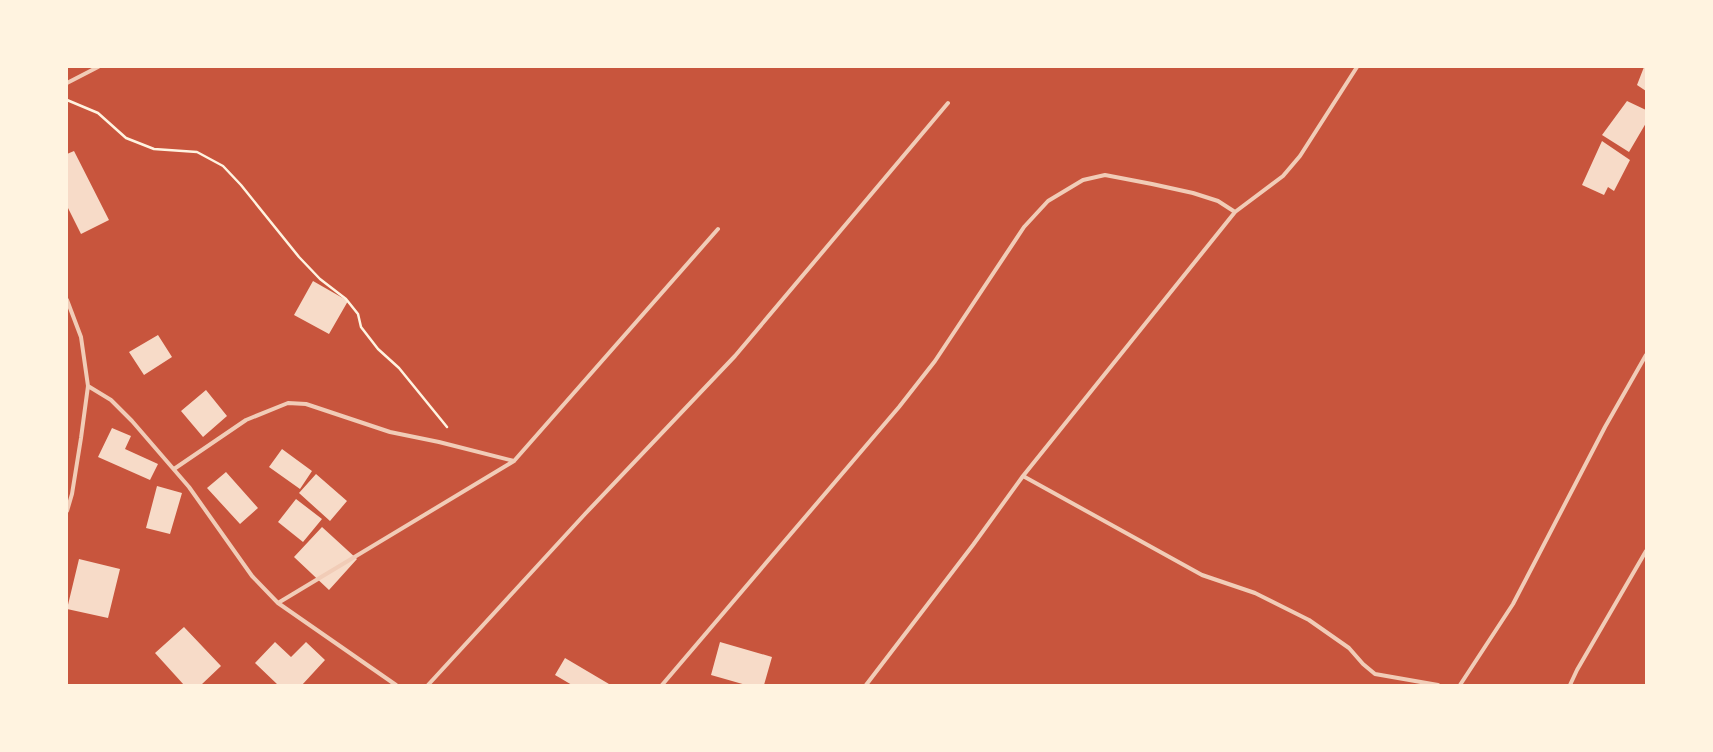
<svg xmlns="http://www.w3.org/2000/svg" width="1713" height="752" font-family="'Work Sans',sans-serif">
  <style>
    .building { fill: #f7dbc8 }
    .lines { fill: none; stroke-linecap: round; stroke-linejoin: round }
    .path { stroke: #fff3e0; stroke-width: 2.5 }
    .minor { stroke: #f1ccb7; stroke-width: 4 }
  </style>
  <rect width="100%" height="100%" fill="#c8553d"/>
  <path class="building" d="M1644 67H1646V91L1637 85Z
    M1627 101 1646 110V123L1629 152 1602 135Z
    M1602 141 1630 160 1614 191 1608 187 1604 195 1582 185Z
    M74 151 109 220 81 234 67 206V154Z
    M313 281 348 301 329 334 294 315Z
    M158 335 172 357 144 375 129 352Z
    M206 390 227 416 203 437 181 411Z
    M112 428 131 436 125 449 158 464 150 480 98 457Z
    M282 449 312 471 300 489 269 467Z
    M226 472 258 508 240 524 207 488Z
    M316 474 347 501 330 521 299 493Z
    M157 486 182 493 170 534 146 528Z
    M296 499 322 519 303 542 278 522Z
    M322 527 357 559 329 590 294 557Z
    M79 559 120 569 108 618 67 609Z
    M184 627 221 666 201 685H184L155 653Z
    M275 642 291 657 306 642 325 660 302 685H278L255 663Z
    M720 642 772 657 764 685H746L711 675Z
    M565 658 609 684 608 685H572L555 675Z"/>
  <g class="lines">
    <path class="path" d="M67 100 98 113 126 138 154 149 197 152 223 166 241 185 299 257 320 279 346 299 358 314 361 327 378 349 399 368 447 427"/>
    <path class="minor" d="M67 83 98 67
      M67 300 81 337 88 386 81 438 72 494 67 511
      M88 386 111 400 132 421 189 487 252 576 278 603 396 685
      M174 469 246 420 288 403 306 404 390 432 439 442 514 461
      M1023 476 1202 575 1255 593 1309 620 1349 648 1363 664 1375 674 1438 685
      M278 603 514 461 718 229
      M428 685 585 514 735 356 948 103
      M662 685 899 407 935 361 1024 227 1048 201 1083 180 1105 175 1152 184 1193 193 1218 201 1235 212
      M866 685 973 545 1023 476 1235 212 1283 176 1300 156 1357 67
      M1460 685 1513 604 1605 427 1646 355
      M1570 685 1577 670 1646 551"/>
  </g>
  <rect width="1713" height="752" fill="none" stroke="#fff3e0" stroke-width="136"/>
</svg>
